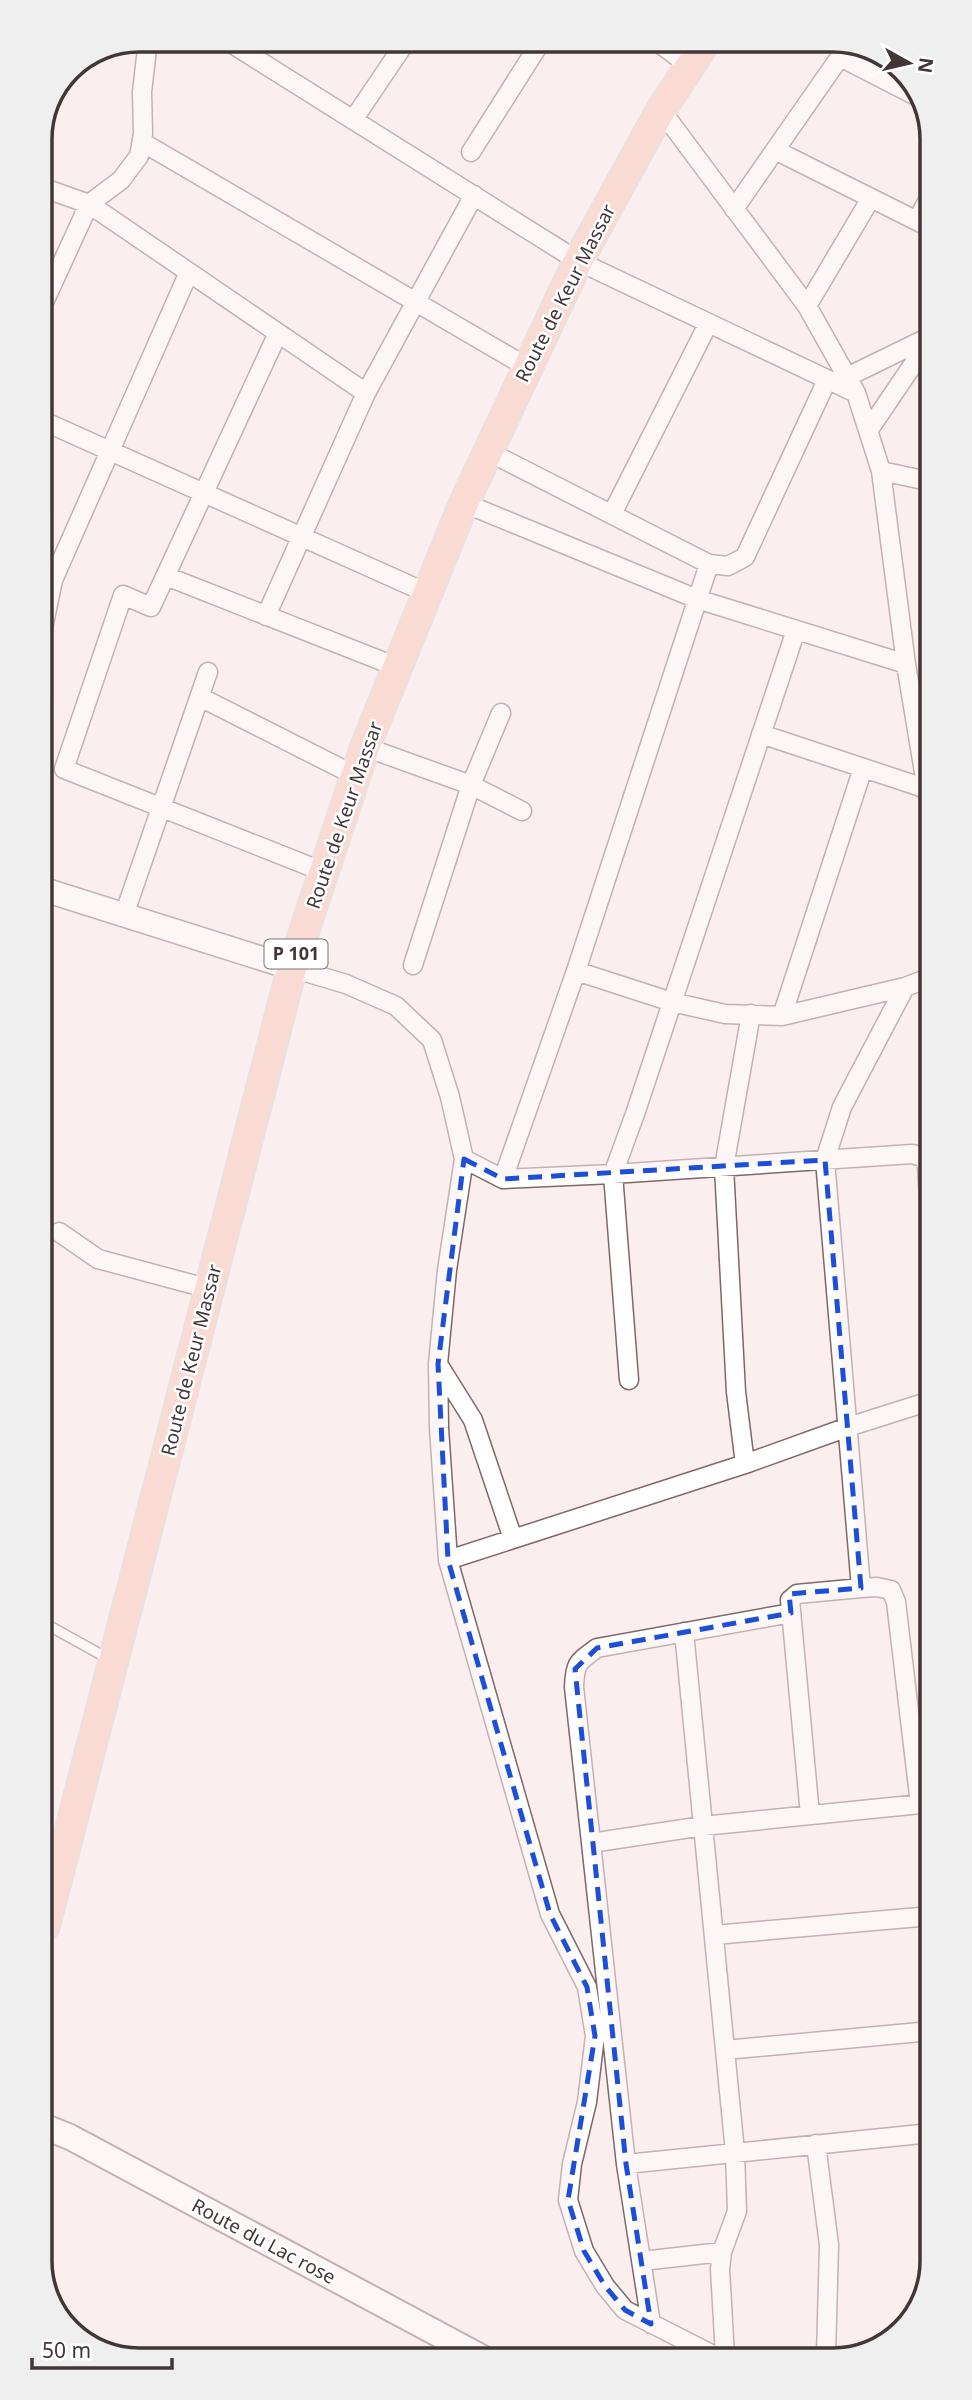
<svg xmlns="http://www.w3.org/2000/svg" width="972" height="2400" font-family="'Noto Sans',sans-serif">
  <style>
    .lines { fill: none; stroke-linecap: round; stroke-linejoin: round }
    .service-casing { stroke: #826767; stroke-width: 12 }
    .minor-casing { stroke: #826767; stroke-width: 21 }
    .tertiary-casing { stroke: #826767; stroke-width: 26 }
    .secondary-casing { stroke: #826767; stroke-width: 28 }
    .primary-casing { stroke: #d2cfcf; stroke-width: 32 }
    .service { stroke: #fff; stroke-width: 9 }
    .minor { stroke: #fff; stroke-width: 18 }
    .tertiary { stroke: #fff; stroke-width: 23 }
    .secondary { stroke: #fff; stroke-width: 24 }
    .primary { stroke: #f7c3b2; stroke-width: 28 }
    .marked { fill: none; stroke: #1d4ed8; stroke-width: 5; stroke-dasharray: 14 9; stroke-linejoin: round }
    .labels { text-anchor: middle; stroke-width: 5; stroke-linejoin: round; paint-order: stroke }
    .shield { fill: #fff; stroke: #7b7272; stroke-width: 2 }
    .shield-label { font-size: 18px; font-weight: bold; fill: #423636 }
    .street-label { font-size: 19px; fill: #423636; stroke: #fff }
    .rim { fill: none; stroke: #423636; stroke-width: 3.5 }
  </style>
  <rect width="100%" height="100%" fill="#fbeeee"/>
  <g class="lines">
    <g class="service-casing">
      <path id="service" d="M44 1623 109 1659"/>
    </g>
    <g class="minor-casing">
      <path id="minor" d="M226 40 578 261 856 393
        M655 40 690 66
        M840 57 920 98
        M661 110 807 306 856 393 881 471 906 664 928 796
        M353 120 407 40
        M142 142 527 367
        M775 150 927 226
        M471 152 542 40
        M41 187 89 204 366 393
        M734 209 849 44
        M917 221 927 202
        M807 306 871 198
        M41 309 89 204 121 180 139 156 143 134 142 92 148 40
        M278 333 151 607 123 595 64 769 324 872
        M847 377 927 338
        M41 420 427 593
        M868 431 927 344
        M487 451 709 564 728 566 745 557 827 380
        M881 471 928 481
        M464 503 697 599 906 664
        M612 514 708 324
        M166 576 397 667
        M266 616 366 393 474 195
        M42 633 53 580 189 272
        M200 697 356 776
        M761 734 927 789
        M365 747 471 785 522 811
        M124 915 208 672
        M413 965 471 785 501 713
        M292 968 346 984 396 1006 432 1040 450 1097 464 1159 503 1179 613 1174 912 1154 923 1157 927 1165 929 1200
        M576 971 672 1002 725 1014 782 1016 905 987 929 978
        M905 987 842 1107 825 1160 861 1588 877 1587 891 1590 896 1602 920 1804
        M782 1016 863 768
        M464 1159 447 1270 438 1364 439 1428 448 1560 550 1914 587 1987 595 2036 587 2102 572 2164 568 2200 584 2251 605 2286 625 2310 715 2356
        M503 1179 576 971 709 564
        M59 1232 98 1259 210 1289
        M438 1364 473 1420 513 1539
        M629 1380 613 1174 635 1114 796 630
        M745 1464 736 1392 724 1167 751 1014
        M448 1560 745 1464 848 1427 930 1401
        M684 1632 735 2152 737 2211 722 2252 720 2269 725 2356
        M810 1815 790 1600 797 1594 861 1588
        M591 1843 703 1826 931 1803
        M714 1935 931 1916
        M725 2050 931 2031
        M816 2144 829 2245 826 2355
        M626 2164 931 2133
        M642 2261 722 2252
        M651 2324 626 2164 574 1687C575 1662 578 1662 597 1648L791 1613"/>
    </g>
    <g class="tertiary-casing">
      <path id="tertiary" d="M42 889 292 968"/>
    </g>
    <g class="secondary-casing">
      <path id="secondary" d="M45 2127 70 2137 481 2357"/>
    </g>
    <g class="primary-casing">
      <path id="primary" d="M45 1926 292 968 365 747 464 503 578 261 661 110 707 40"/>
    </g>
    <use href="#service" class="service"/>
    <use href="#minor" class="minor"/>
    <use href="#tertiary" class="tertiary"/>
    <use href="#secondary" class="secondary"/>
    <use href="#primary" class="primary"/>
  </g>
  <path d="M0 0H972V2400H0ZM464 1159 503 1179 825 1160 861 1588 789 1594 791 1613 597 1648 575 1669 626 2164 651 2324 625 2310 605 2286 584 2251 568 2200 595 2036 587 1987 550 1914 448 1560 438 1364Z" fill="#fbeeee" fill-opacity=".55" fill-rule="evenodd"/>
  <path class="marked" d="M464 1159 503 1179 825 1160 861 1588 789 1594 791 1613 597 1648 575 1669 626 2164 651 2324 625 2310 605 2286 584 2251 568 2200 595 2036 587 1987 550 1914 448 1560 438 1364Z"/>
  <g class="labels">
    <rect class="shield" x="264.5" y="939.5" width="63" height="29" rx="5"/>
    <g class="shield-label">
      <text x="296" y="960">P 101</text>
    </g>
    <g class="street-label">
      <text transform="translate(565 293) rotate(-63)" y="7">Route de Keur Massar</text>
      <text transform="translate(344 815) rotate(-71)" y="7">Route de Keur Massar</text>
      <text transform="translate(191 1360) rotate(-76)" y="7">Route de Keur Massar</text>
      <text transform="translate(264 2241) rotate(28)" y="7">Route du Lac rose</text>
    </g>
  </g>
  <path d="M0 0H972V2400H0ZM139 52H833A87 87 0 0 1 920 139V2261A87 87 0 0 1 833 2348H139A87 87 0 0 1 52 2261V139A87 87 0 0 1 139 52Z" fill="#f0efef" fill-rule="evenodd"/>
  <path class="rim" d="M139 52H833A87 87 0 0 1 920 139V2261A87 87 0 0 1 833 2348H139A87 87 0 0 1 52 2261V139A87 87 0 0 1 139 52Z"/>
  <g transform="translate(909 63) rotate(98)" stroke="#ffffff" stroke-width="5" paint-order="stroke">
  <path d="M0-5L12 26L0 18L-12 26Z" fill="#423636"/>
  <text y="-10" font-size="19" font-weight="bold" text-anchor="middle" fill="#423636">N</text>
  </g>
  <path d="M32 2358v10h140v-10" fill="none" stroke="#423636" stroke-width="3.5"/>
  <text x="42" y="2358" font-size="21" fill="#423636" stroke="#ffffff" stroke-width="5" paint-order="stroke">50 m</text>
</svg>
